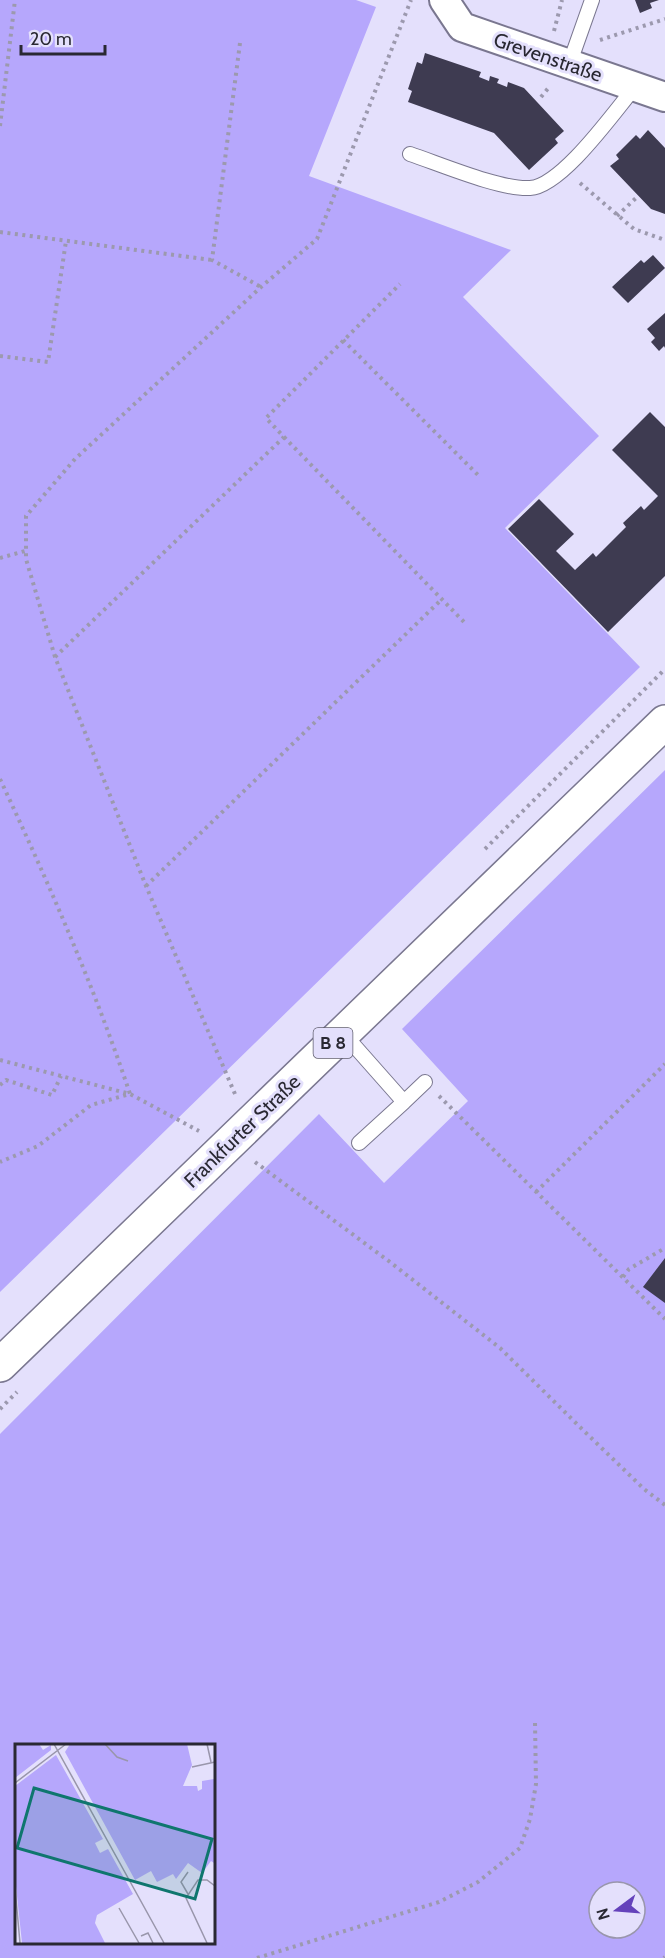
<svg xmlns="http://www.w3.org/2000/svg" width="665" height="1958" font-family="Cabin,sans-serif">
  <style>
    .green { fill: #b6a7fc; fill-rule: evenodd }
    .building { fill: #3e3b51 }
    .lines { fill: none; stroke-linecap: round; stroke-linejoin: round }
    .lane-casing { stroke: #7a7790; stroke-width: 16 }
    .street-casing { stroke: #7a7790; stroke-width: 32 }
    .primary-casing { stroke: #7a7790; stroke-width: 36 }
    .path { stroke: #9c99ae; stroke-width: 4; stroke-dasharray: 3 4.5; stroke-linecap: butt }
    .lane { stroke: #fff; stroke-width: 14 }
    .street { stroke: #fff; stroke-width: 28 }
    .primary { stroke: #fff; stroke-width: 33 }
    .labels { text-anchor: middle; stroke-width: 6; stroke-linejoin: round; paint-order: stroke }
    .shield { fill: #e4e0fc; stroke: #615f6f; stroke-width: 1.5 }
    .shield-label { font-size: 18px; font-weight: bold; fill: #292832 }
    .street-label { font-size: 20px; fill: #292832; stroke: #e4e0fc }
    .inset-road { fill: none; stroke: #9996ab; stroke-width: 1.5 }
    .view { fill: #0f766e; fill-opacity: 0.15; stroke: #0f766e; stroke-width: 3 }
    .inset-edge { fill: none; stroke: #292832; stroke-width: 3 }
  </style>
  <rect width="100%" height="100%" fill="#e4e0fc"/>
  <path class="green" d="M0 0H356L376 7 309 176 511 250 463 297 599 436 505 528 640 667 0 1292Z
    M665 770V1958H0V1434L319 1114 384 1183 468 1101 402 1029ZM16 1745H213V1942H16ZM599 1892H635V1928H599Z"/>
  <path class="building" d="M635 0H659L650 3 652 8 640 13Z
    M425 53 481 72 479 77 489 81 490 76 499 79 497 83 507 87 508 82 524 88 564 131 555 139 558 143 529 170 494 133 408 102 412 91 408 89 417 62 422 64Z
    M648 130 665 148V214L651 209 610 166 619 159 616 155 636 135 640 139Z
    M653 255 665 268 628 303 612 287 641 260 644 263Z
    M665 313V348L664 346 659 351 651 342 655 338 647 329Z
    M650 412 665 427V576L608 632 508 529 539 499 574 534 556 551 575 570 593 553 596 557 626 527 623 523 641 506 644 510 658 496 612 450Z
    M665 1258V1303L643 1287Z"/>
  <g class="lines">
    <g class="lane-casing">
      <path id="lane" d="M569 65 592 0
        M410 154C440 164 501 190 530 188 562 186 614 112 635 87
        M343 1033 404 1102 425 1082
        M359 1143 404 1102"/>
    </g>
    <g class="street-casing">
      <path id="street" d="M444 0 462 27 665 97"/>
    </g>
    <g class="primary-casing">
      <path id="primary" d="M0 1365 665 722"/>
    </g>
    <path class="path" d="M554 31 562 0
      M600 40 665 19
      M240 43 212 260 261 287
      M541 97 550 86
      M0 126 15 0
      M580 183 634 229 665 240
      M617 216 637 197
      M0 232 212 260
      M343 340 480 477
      M0 356 48 362 66 241
      M284 437 464 622
      M0 558 25 551
      M55 657 284 437 266 418 400 284
      M0 779C48 882 94 986 130 1094L91 1105 38 1146 0 1162
      M485 849 665 669
      M146 886 442 599
      M0 1060 130 1094 199 1131
      M0 1085 6 1080 52 1095 61 1076
      M235 1094 146 886 55 657 26 559V516L75 459 261 287 317 239 411 0
      M439 1096 665 1319
      M255 1162 390 1262 500 1348 584 1431 644 1489 665 1505
      M536 1192 665 1064
      M623 1277 629 1269 665 1248
      M0 1409 17 1392
      M257 1958 439 1902 478 1882 520 1848 530 1819 536 1784 535 1722
      M664 1958 665 1957"/>
    <use href="#lane" class="lane"/>
    <use href="#street" class="street"/>
    <use href="#primary" class="primary"/>
  </g>
  <g class="labels">
    <rect class="shield" x="313.5" y="1028" width="39" height="30" rx="4.5"/>
    <g class="shield-label">
      <text x="333" y="1049">B 8</text>
    </g>
    <g class="street-label">
      <text transform="translate(548 57) rotate(19)" y="7">Grevenstraße</text>
      <text transform="translate(242 1131) rotate(-44)" y="7">Frankfurter Straße</text>
    </g>
  </g>
  <g transform="translate(15 1744)">
    <rect width="200" height="200" fill="#e4e0fc"/>
    <path d="M0 0H24L28 6 36 1V6L0 34ZM55 0H172L177 21 168 42H182L183 47 187 45V37L199 35V119L196 117 187 129 173 119 161 135 158 130 142 138 136 127 120 136 50 8ZM41 11 88 95 80 99 85 109 93 105 118 150 82 171 80 179 90 199H7L0 133V42Z" fill="#b6a7fc"/>
    <path class="inset-road" d="M39 0 149 199M90 0 102 13 113 17M192 0 196 18M177 23 200 18M0 39 51 0M173 128 166 138 173 150M0 144 5 199M104 164 124 199M126 192 133 189 138 199M192 199 171 154 183 136H192L200 142"/>
    <path class="view" d="M19 44 197 95 180 155 2 104Z"/>
    <rect width="200" height="200" class="inset-edge"/>
  </g>
  <g transform="translate(617 1910) rotate(254)"><circle r="28" fill="#e4e0fc" stroke="#9996ab" stroke-width="1.5"/>
  <path d="M0-4.5L10 22L0 15L-10 22Z" fill="#6442bb"/>
  <text y="-9" font-size="16" font-weight="bold" text-anchor="middle" fill="#292832">N</text>
  </g>
  <path d="M21 45v9h84v-9" fill="none" stroke="#292832" stroke-width="3"/>
  <text x="30" y="45" font-size="18" fill="#292832" stroke="#e4e0fc" stroke-width="4.5" paint-order="stroke">20 m</text>
</svg>
